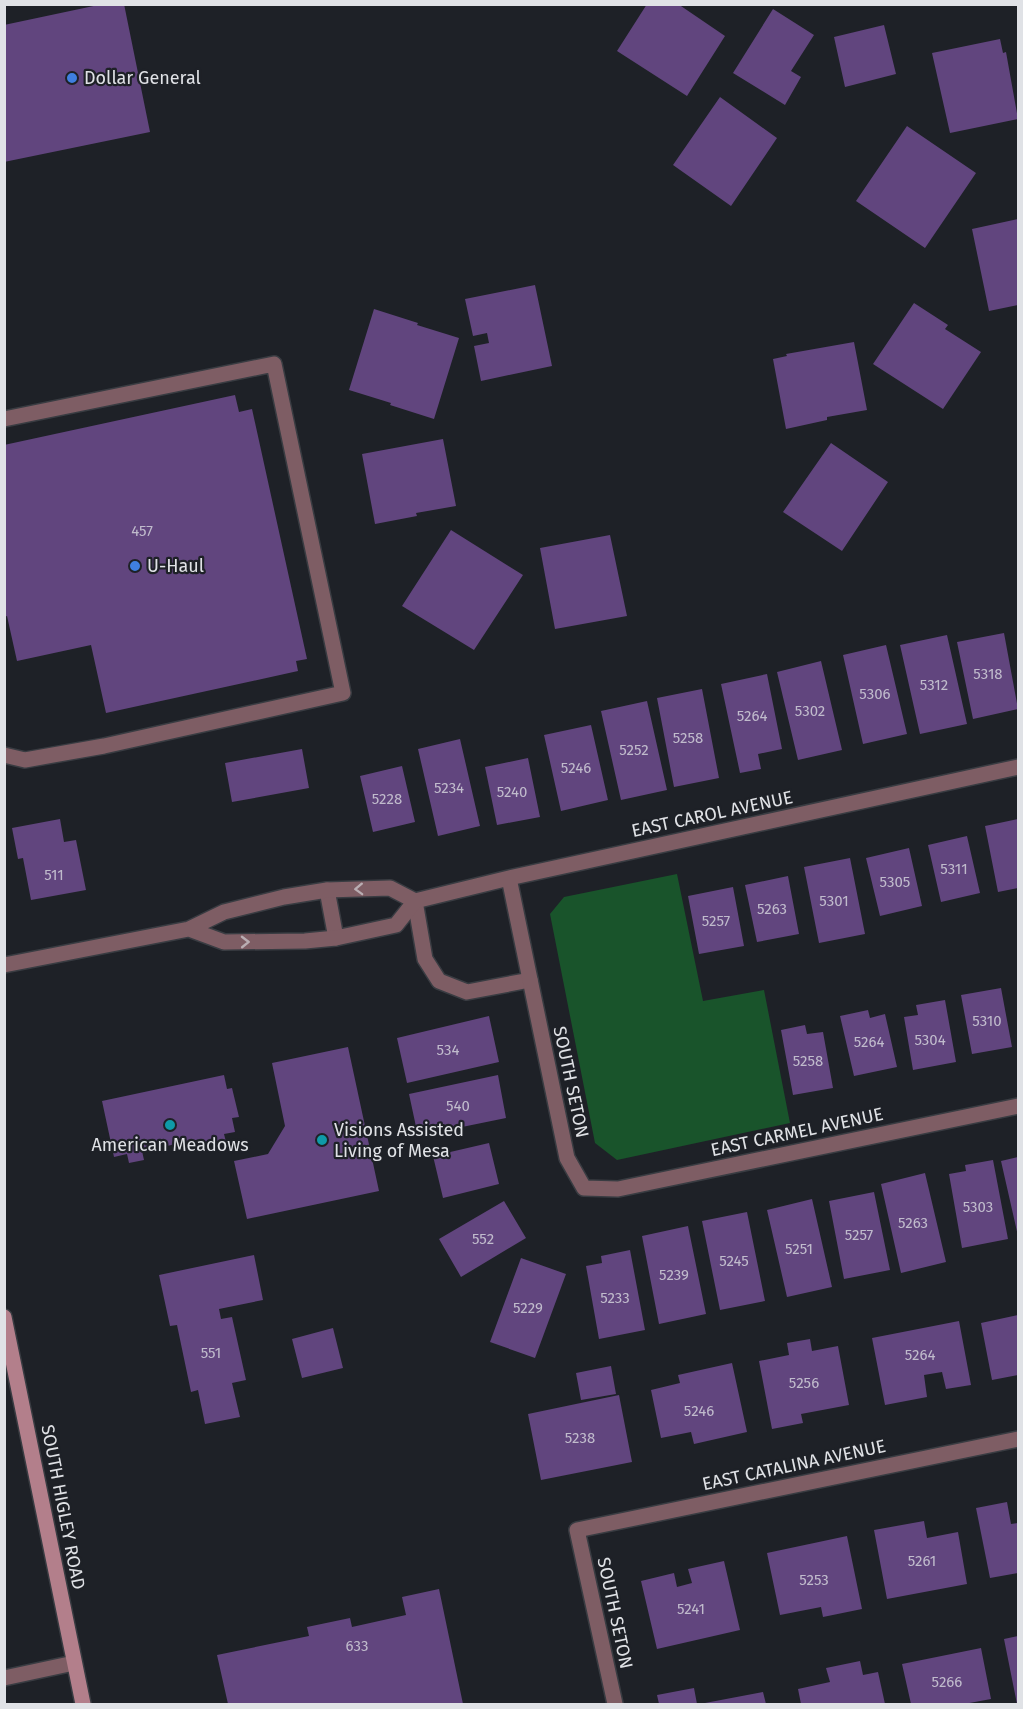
<svg xmlns="http://www.w3.org/2000/svg" width="1023" height="1709" font-family="'Fira Sans',sans-serif">
  <style>
    .green { fill: #19542b }
    .building { fill: #61457e }
    .lines { fill: none; stroke-linecap: round; stroke-linejoin: round }
    .service-casing { stroke: #393c42; stroke-width: 18 }
    .minor-casing { stroke: #393c42; stroke-width: 18 }
    .secondary-casing { stroke: #393c42; stroke-width: 18 }
    .service { stroke: #7e5d64; stroke-width: 15 }
    .minor { stroke: #7e5d64; stroke-width: 15 }
    .secondary { stroke: #b37f8b; stroke-width: 15 }
    .oneway { stroke: #b9adb2 }
    .shop-dot { fill: #3f7fe0; stroke: #1e2127; stroke-width: 2 }
    .culture-dot { fill: #0f9aa8; stroke: #1e2127; stroke-width: 2 }
    .labels { text-anchor: middle; stroke-width: 4.5; stroke-linejoin: round; paint-order: stroke }
    .number-label { font-size: 15px; fill: #c0bbcc }
    .poi-label { font-size: 18px; fill: #e0e2e6; stroke: #1e2127; text-anchor: start }
    .street-label { font-size: 18px; fill: #e0e2e6; stroke: #1e2127 }
  </style>
  <rect width="100%" height="100%" fill="#1e2127"/>
  <path class="green" d="M677 874 703 1001 764 990 790 1123 617 1160 595 1143 550 914 564 897Z"/>
  <path class="building" d="M103 4H124L150 132 4 162V25Z
    M647 4H678L725 36 687 96 617 51Z
    M773 9 814 35 791 71 801 77 785 105 733 73Z
    M884 25 896 74 845 87 834 37Z
    M1000 39 1003 53 1006 52 1018 119 950 133 932 53Z
    M720 97 777 138 731 206 673 165Z
    M907 126 976 173 925 248 856 201Z
    M1018 219V305L989 311 972 229Z
    M535 285 552 366 481 381 474 346 489 343 487 333 473 336 465 299Z
    M914 303 948 325 945 329 981 352 943 409 873 364Z
    M374 309 418 323 417 325 459 338 434 419 390 405 391 403 349 390Z
    M854 342 867 410 827 417V420L786 429 773 359 787 356 786 354Z
    M235 395 239 412 252 409 307 659 296 661 298 671 106 713 91 645 17 661 7 616 4 617V445Z
    M443 439 456 506 416 513 417 516 375 524 362 454Z
    M831 443 888 482 842 551 783 512Z
    M451 530 523 575 474 650 402 606Z
    M610 535 627 616 555 629 540 548Z
    M1004 633 1018 709 973 719 957 642Z
    M947 635 967 724 920 734 900 645Z
    M886 645 907 734 863 744 843 655Z
    M821 661 842 750 798 760 777 672Z
    M767 674 782 749 758 754 761 769 740 773 721 684Z
    M702 689 719 778 674 787 657 698Z
    M647 701 667 790 621 800 601 711Z
    M591 725 608 800 561 811 544 735Z
    M460 739 480 826 438 836 418 749Z
    M302 749 309 788 232 802 225 763Z
    M528 758 540 817 497 825 485 767Z
    M402 766 415 822 373 832 360 776Z
    M60 819 64 842 76 840 86 890 31 900 23 858 18 859 12 828Z
    M1018 819V888L998 892 985 826Z
    M967 836 980 893 941 902 928 845Z
    M909 848 922 906 880 916 866 858Z
    M850 858 865 934 819 943 804 867Z
    M788 876 799 934 757 942 745 885Z
    M733 887 744 946 699 954 688 896Z
    M1001 988 1012 1047 972 1054 961 995Z
    M945 1000 956 1062 913 1070 904 1017 918 1015 916 1005Z
    M868 1010 870 1018 885 1014 897 1067 854 1076 840 1016Z
    M489 1016 499 1062 407 1083 397 1038Z
    M805 1025 807 1034 823 1032 833 1088 793 1095 781 1030Z
    M348 1047 379 1191 247 1219 234 1161 268 1154 285 1126 272 1063Z
    M224 1075 227 1089 232 1088 239 1117 232 1118 235 1132 224 1134 226 1142 198 1148 196 1140 142 1151 144 1160 129 1163 127 1154 114 1157 102 1101Z
    M498 1075 506 1118 418 1136 409 1094Z
    M489 1143 499 1184 443 1198 433 1156Z
    M1018 1157V1236L1001 1161Z
    M993 1160 1008 1239 962 1248 949 1174 966 1171 965 1165Z
    M925 1173 946 1262 901 1273 881 1184Z
    M874 1192 890 1270 844 1279 829 1201Z
    M812 1199 832 1287 787 1297 767 1210Z
    M504 1201 526 1238 461 1277 439 1239Z
    M747 1212 765 1301 720 1310 702 1221Z
    M688 1226 706 1314 659 1324 642 1236Z
    M630 1250 645 1330 599 1339 586 1266 602 1263 601 1256Z
    M254 1255 263 1300 219 1309 221 1319 232 1317 246 1380 232 1383 240 1417 205 1424 198 1390 191 1392 177 1325 170 1326 159 1275Z
    M521 1258 566 1274 535 1358 490 1342Z
    M1018 1315V1375L992 1380 981 1323Z
    M959 1321 971 1385 946 1389 942 1372 924 1375 927 1397 885 1405 872 1338Z
    M333 1328 343 1368 302 1378 292 1339Z
    M810 1339 812 1351 838 1346 849 1405 801 1414 803 1423 772 1429 759 1361 789 1355 787 1343Z
    M732 1363 747 1432 694 1444 691 1432 661 1438 651 1390 680 1383 678 1375Z
    M611 1366 616 1394 581 1400 576 1373Z
    M619 1395 632 1462 541 1480 528 1414Z
    M1007 1502 1011 1524 1018 1523V1573L990 1578 976 1508Z
    M924 1521 927 1538 958 1532 967 1584 887 1599 874 1530Z
    M847 1536 862 1609 823 1617 821 1607 780 1615 767 1553Z
    M724 1561 740 1630 657 1649 641 1581 674 1573 677 1587 692 1583 688 1569Z
    M439 1589 463 1704H228L217 1655 309 1636 307 1627 350 1618 352 1627 406 1615 402 1597Z
    M1018 1636V1704H1017L1004 1639Z
    M981 1648 991 1699 964 1704H911L902 1664Z
    M860 1661 863 1675 878 1672 885 1704H801L798 1689 830 1682 826 1668Z
    M694 1688 697 1704H659L657 1695Z
    M763 1692 766 1704H705V1703Z"/>
  <g class="lines">
    <g class="service-casing">
      <path id="service" d="M4 419 274 364 343 693 104 746 25 760 4 755
        M327 890 336 938
        M415 901 425 959 439 981 467 992 530 980"/>
    </g>
    <g class="minor-casing">
      <path id="minor" d="M509 878 567 1158 584 1188 618 1189 1018 1106
        M189 929 224 942 305 941 336 938 396 925 415 901 509 878 1018 767
        M4 965 189 929 224 912 284 897 327 890 390 888 415 901
        M4 1678 74 1663
        M615 1704 577 1530 1018 1439"/>
    </g>
    <g class="secondary-casing">
      <path id="secondary" d="M4 1317 83 1704"/>
    </g>
    <use href="#service" class="service"/>
    <use href="#minor" class="minor"/>
    <use href="#secondary" class="secondary"/>
  </g>
  <defs><path id="oneway-chevron" d="M-2-3.5L2.5 0L-2 3.5" fill="none" stroke-width="1.6" stroke-linecap="round" stroke-linejoin="round" transform="scale(1.5)"/></defs>
  <g class="oneway">
    <use href="#oneway-chevron" transform="translate(359 889) rotate(178)"/>
    <use href="#oneway-chevron" transform="translate(245 942) rotate(-1)"/>
  </g>
  <g class="shop-dot">
    <circle cx="72" cy="78" r="6"/>
    <circle cx="135" cy="566" r="6"/>
  </g>
  <g class="culture-dot">
    <circle cx="170" cy="1125" r="6"/>
    <circle cx="322" cy="1140" r="6"/>
  </g>
  <g class="labels">
    <g class="number-label">
      <text x="142" y="536">457</text>
      <text x="988" y="679">5318</text>
      <text x="934" y="690">5312</text>
      <text x="875" y="699">5306</text>
      <text x="810" y="716">5302</text>
      <text x="752" y="721">5264</text>
      <text x="688" y="743">5258</text>
      <text x="634" y="755">5252</text>
      <text x="576" y="773">5246</text>
      <text x="449" y="793">5234</text>
      <text x="512" y="797">5240</text>
      <text x="387" y="804">5228</text>
      <text x="954" y="874">5311</text>
      <text x="54" y="880">511</text>
      <text x="895" y="887">5305</text>
      <text x="834" y="906">5301</text>
      <text x="772" y="914">5263</text>
      <text x="716" y="926">5257</text>
      <text x="987" y="1026">5310</text>
      <text x="930" y="1045">5304</text>
      <text x="869" y="1047">5264</text>
      <text x="448" y="1055">534</text>
      <text x="808" y="1066">5258</text>
      <text x="458" y="1111">540</text>
      <text x="978" y="1212">5303</text>
      <text x="913" y="1228">5263</text>
      <text x="859" y="1240">5257</text>
      <text x="483" y="1244">552</text>
      <text x="799" y="1254">5251</text>
      <text x="734" y="1266">5245</text>
      <text x="674" y="1280">5239</text>
      <text x="615" y="1303">5233</text>
      <text x="528" y="1313">5229</text>
      <text x="211" y="1358">551</text>
      <text x="920" y="1360">5264</text>
      <text x="804" y="1388">5256</text>
      <text x="699" y="1416">5246</text>
      <text x="580" y="1443">5238</text>
      <text x="922" y="1566">5261</text>
      <text x="814" y="1585">5253</text>
      <text x="691" y="1614">5241</text>
      <text x="357" y="1651">633</text>
      <text x="947" y="1687">5266</text>
    </g>
    <g class="poi-label">
      <text x="84" y="84">Dollar General</text>
      <text x="147" y="572">U-Haul</text>
      <text x="334" y="1136">Visions Assisted<tspan x="334" dy="21">Living of Mesa</tspan></text>
      <text x="170" y="1151" text-anchor="middle">American Meadows</text>
    </g>
    <g class="street-label">
      <text transform="translate(712 814) rotate(-12)" y="6">EAST CAROL AVENUE</text>
      <text transform="translate(571 1082) rotate(78)" y="6">SOUTH SETON</text>
      <text transform="translate(797 1132) rotate(-12)" y="6">EAST CARMEL AVENUE</text>
      <text transform="translate(794 1465) rotate(-12)" y="6">EAST CATALINA AVENUE</text>
      <text transform="translate(63 1507) rotate(79)" y="6">SOUTH HIGLEY ROAD</text>
      <text transform="translate(615 1613) rotate(78)" y="6">SOUTH SETON</text>
    </g>
  </g>
  <rect width="1023" height="1709" fill="none" stroke="#e0e2e6" stroke-width="12"/>
</svg>
